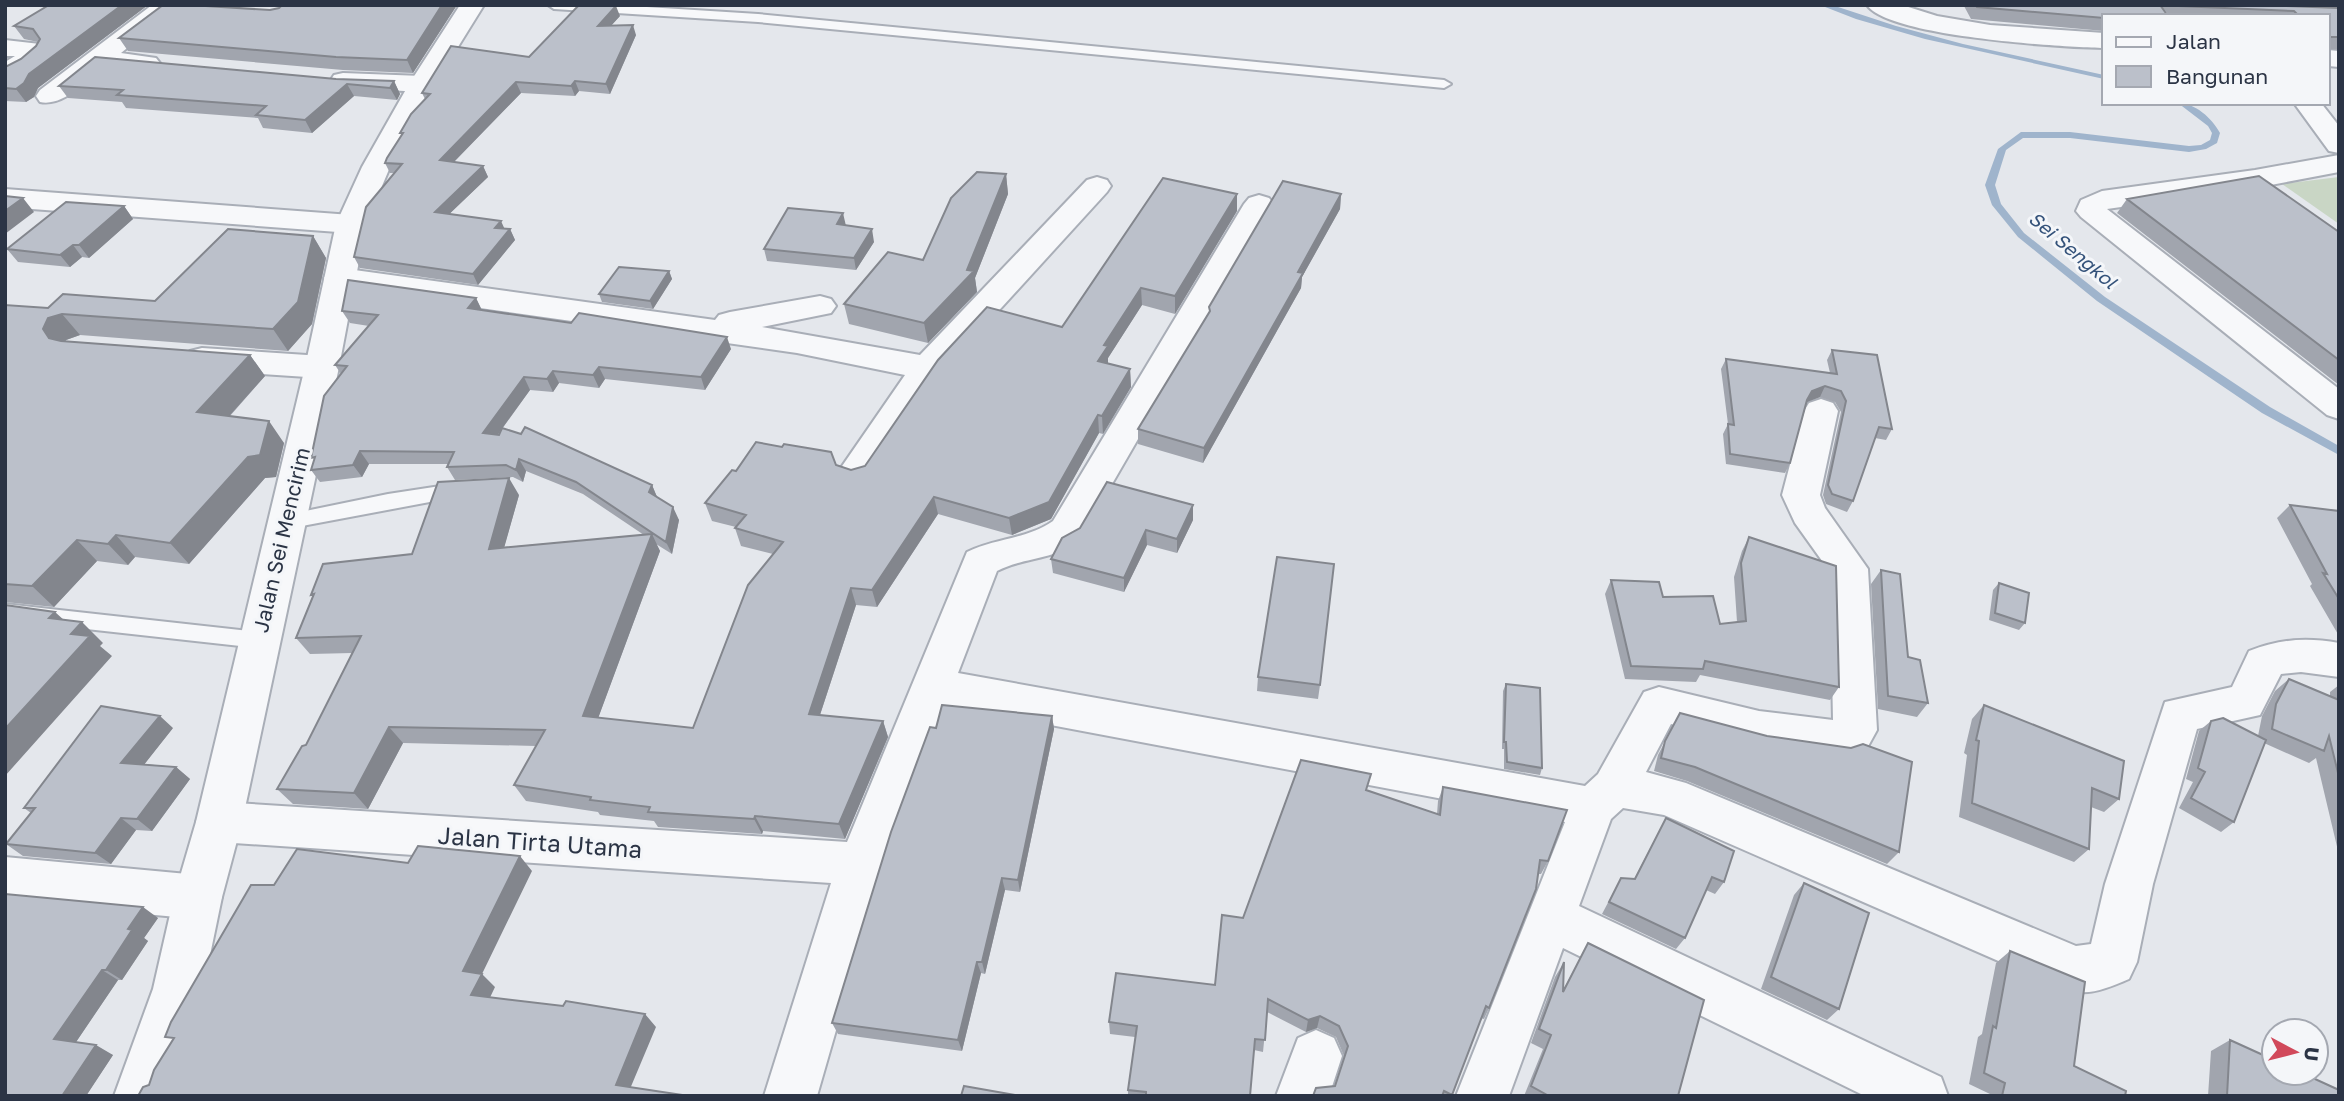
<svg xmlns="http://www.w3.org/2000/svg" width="2344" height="1101" font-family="'Golos Text',sans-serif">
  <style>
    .green { fill: #c9d6c5 }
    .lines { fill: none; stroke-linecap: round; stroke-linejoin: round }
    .stream { fill: #9fb4cc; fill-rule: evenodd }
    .service-casing { stroke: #a9aeb7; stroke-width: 4 }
    .minor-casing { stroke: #a9aeb7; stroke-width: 4 }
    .tertiary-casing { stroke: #a9aeb7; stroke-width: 4 }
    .service { fill: #f7f8fa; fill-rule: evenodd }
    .minor { fill: #f7f8fa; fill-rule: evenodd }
    .tertiary { fill: #f7f8fa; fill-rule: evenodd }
    .wall { fill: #a1a5ae }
    .shaded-wall { fill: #83868d }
    .building { fill: #bbc0ca; stroke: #83868d; stroke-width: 2 }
    .labels { text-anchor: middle; stroke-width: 6; stroke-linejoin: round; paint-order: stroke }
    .far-water-label { font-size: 19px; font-style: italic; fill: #34527a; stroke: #f4f6f9 }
    .street-label { font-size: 21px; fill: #2b3445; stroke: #f4f6f9 }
    .near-street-label { font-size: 24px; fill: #2b3445; stroke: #f4f6f9 }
  </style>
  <rect width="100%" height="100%" fill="#e4e7ec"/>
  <path class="green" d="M2339 177V224L2282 184Z"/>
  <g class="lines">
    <path class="stream" d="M1820 5H1832L1896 26 1963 44 2104 75V79L1925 39 1856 19Z
      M2178 103C2195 103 2212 118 2220 133L2217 143 2206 149 2189 152 2070 138H2023L2006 150 1995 185 2001 204 2024 233 2105 297 2270 407 2339 446V455L2262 413 2097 301 2018 237 1992 205 1985 185 1998 149 2021 132H2070L2189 146 2201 145 2210 140 2212 133 2208 126Z"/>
    <g class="service-casing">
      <path id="service" d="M548 5H615L758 14 1444 80 1451 84 1444 88 758 22 554 9Z
        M460 483 467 485 469 490 467 495 286 529 279 527 277 522 279 517 286 515 388 494Z
        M5 604 259 632 266 634 269 640 266 646 259 648 5 620Z"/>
    </g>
    <g class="minor-casing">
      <path id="minor" d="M152 5H180L121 53 156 58 160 63 156 68 147 71 104 67C86 81 63 107 40 102L36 96 40 90Z
        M1867 5H1902L1937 16 1990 25 2104 33V48C2063 47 1889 37 1867 5Z
        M5 40 40 44 47 52C39 66 21 78 5 82V62L15 56H5Z
        M2328 50 2339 51V67L2328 66Z
        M343 73 422 76 431 78 435 84 431 90 422 92 334 87 330 81 334 75Z
        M2294 103H2321L2339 126V153L2329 151Z
        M2339 155V172L2255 188 2107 209 2339 389V419L2327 415 2081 217 2076 211 2081 200 2102 191 2255 170Z
        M1097 177 1107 180 1111 186 1107 192 939 376 869 481 856 485 843 481 838 472 905 375 797 353 340 288 329 285 324 278 329 271 340 268 715 320 719 315 730 312 820 296 831 299 836 306 831 313 762 327 920 355 1087 180Z
        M5 189 351 215 362 218 366 224 362 230 351 233 5 207Z
        M1259 195 1269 198 1274 204 1079 541C1054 560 1024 557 997 571L958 673 1585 786 1598 774 1644 692 1659 687 1759 711 1833 720 1830 572 1795 523 1782 495 1804 411 1809 403 1821 399 1833 403 1838 411 1820 495 1825 508 1868 569 1877 730 1866 750 1841 759 1759 747 1671 724 1646 772 1686 783 2076 946 2091 944 2105 884 2165 702 2232 687 2249 651C2281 639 2306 637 2339 643V677L2301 672 2281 674 2260 715 2197 729 2153 884 2137 962 2129 979C2102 990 2087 998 2058 987L1664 815 1623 808 1611 819 1579 906 1941 1077 1948 1096H1865L1563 948 1509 1096H1456L1565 822 945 705 884 864 817 1096H764L831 883 219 842 203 836 196 822 203 808 219 802 847 842 967 552C995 538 1028 539 1053 521L1244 204 1249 198Z
        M202 348 322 356 334 359 339 367 334 375 322 378 202 370 190 367 185 359 190 351Z
        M5 857 198 875 215 881 222 897 215 913 198 919 5 901Z
        M1316 1030 1334 1038 1342 1056 1329 1096H1276L1298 1038Z"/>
    </g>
    <g class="tertiary-casing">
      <path id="tertiary" d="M460 5H484L435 84 390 167 366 224 339 367 242 822 222 897 203 989 167 1096H114L153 989 174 897 196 822 305 367 336 224 362 167 409 84Z"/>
    </g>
    <use href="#service" class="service"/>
    <use href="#minor" class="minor"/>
    <use href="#tertiary" class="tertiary"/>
  </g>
  <path class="wall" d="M31 5H148L38 88 34 97 26 102 5 101V67L21 59 36 46 38 42 24 39 14 26 47 7Z
    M278 5H457L413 73 343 70 128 51 119 38 270 10 279 8 282 6Z
    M1960 5H2160L2104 16V31L1971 19 1964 6Z
    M2160 5H2264L2339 8V49H2328V16H2170Z
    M620 16 611 25 636 35 610 94 579 91 575 96 521 93 454 162 483 166 488 177 449 214 504 229H510L515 240 478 285 360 268 354 257 394 173H390L385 163 402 135 400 133 425 99 422 93 529 57Z
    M336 79 394 81 400 94 397 100 354 96 312 133 263 128 258 118 126 108 122 102 68 98 59 86Z
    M1006 174 1008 194 975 278 977 292 928 343 849 324 844 304 923 260Z
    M1341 194 1340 209 1302 277 1301 288 1203 463 1138 444V429L1209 312V307Z
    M2127 199 2339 232V385L2117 213Z
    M124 206 133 219 89 258 82 257 70 267 18 262 7 249Z
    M1237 211 1175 314 1142 305 1108 358V363L1130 369 1131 387 1103 434 1099 433 1051 519 1012 535 938 514 877 607 856 605 820 715 883 721 888 737 845 839 763 831 762 834 658 827 654 821 600 815 598 812 526 801 514 785 536 746 403 743 368 809 293 804 277 789 306 745 352 653 310 654 296 638 313 597 311 595 412 554 519 495 504 547 644 535 583 494 526 471 523 482 513 477 455 480 447 467 449 464H369L362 477 320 482 311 470 341 374 335 365 369 326 350 323 342 311 476 298 482 310 731 349 705 390 605 379 599 388 559 383 553 392 530 390 502 429 652 485 657 497 679 520 672 554 656 544 660 551 598 718 693 728 773 554 741 546 735 528 736 527 712 521 705 503 736 471 836 465 851 470 865 466 1062 327Z
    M846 226 874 242 856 270 767 261 764 249Z
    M313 236 326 258 312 324 288 351 80 335 66 340 65 341 250 355 265 376 230 416 284 443 276 477 265 478 189 564 135 557 128 565 97 561 54 607 5 602V305L48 308 155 301Z
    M669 271 672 279 653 309 602 302 599 294Z
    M1832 350 1892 429 1886 440 1875 438 1853 501 1847 512 1826 504 1823 495 1841 412 1835 402 1820 397 1807 402 1790 463 1785 473 1726 464 1723 434 1728 424 1721 369 1726 359 1830 373 1827 360Z
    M2290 505 2339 511V636L2310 586 2312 584 2277 518Z
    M1193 520 1177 553 1147 545 1124 592 1053 573 1051 559 1062 538Z
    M1749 537 1839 687 1830 700 1700 675 1696 682 1625 679 1605 594 1611 580 1663 597 1720 624 1737 622 1734 577 1742 551Z
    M1881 570 1908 657 1928 703 1917 717 1878 709 1871 584Z
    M1999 583 2025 623 2019 630 1989 620 1993 590Z
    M1258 677 1320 685 1318 699 1257 691Z
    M2289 679 2330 697V692L2339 685V855L2316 758 2309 763 2264 743 2234 822 2221 832 2179 808 2193 782 2186 779 2199 731 2211 721 2258 736 2262 716 2275 691Z
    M1506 684 1542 768 1540 775 1504 769V749H1502L1503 691Z
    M1984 705 2119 799 2104 812 2091 807 2089 849 2074 862 1959 817 1967 755 1964 753 1972 719Z
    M1680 713 1899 852 1887 864 1687 781 1654 771 1658 755Z
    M1052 716 1054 729 1020 892 1005 890 985 974 981 973 962 1051 838 1034 832 1023 936 728Z
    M173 728 144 764 176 767 190 779 152 831 136 830 111 864 23 856 6 844 31 813 24 808Z
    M1443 787 1548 861 1541 874H1538L1489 1008 1484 1019 1481 1018 1451 1096H1313L1335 1086 1344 1056 1336 1037 1317 1028 1306 1032 1267 1012 1263 1052 1254 1050 1250 1096H1128V1090L1135 1037 1110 1034 1109 1022 1215 985 1243 918 1367 791 1437 814 1438 801Z
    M1666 818 1724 882 1715 894 1706 890 1685 938 1676 949 1602 914 1621 878 1634 879Z
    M1804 883 1839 1009 1827 1020 1761 989 1794 895Z
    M5 894 158 918 144 938 148 941 122 980H118L76 1042 113 1055 86 1096Z
    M1588 943 1678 1096H1524L1543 1049 1531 1043 1555 977 1564 962 1563 990Z
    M2010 951 2074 1066 2125 1096H1989L1990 1094 1969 1084 1978 1037 1982 1034 1996 963Z
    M2230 1040 2339 1096H2208L2211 1051Z"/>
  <path class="shaded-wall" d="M122 5H148L38 88 34 97 26 102 16 89 29 74Z
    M442 5H457L413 73 407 60Z
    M616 6 620 16 602 36 598 26Z
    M633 25 636 35 610 94 606 84Z
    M394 81 400 94 397 100 390 88Z
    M575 81 579 91 575 96 571 86Z
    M516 82 521 93 445 171 440 160Z
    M347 84 354 96 312 133 305 120Z
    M483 166 488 177 440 223 435 212Z
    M1006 174 1008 194 975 278 977 292 928 343 924 323 967 270Z
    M1237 194V211L1175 314V296Z
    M1341 194 1340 209 1302 277 1301 288 1203 463 1204 448Z
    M23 198 34 212 5 234V211Z
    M124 206 133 219 89 258 79 245Z
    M843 213 846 226 837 224Z
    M501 221 506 232 495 228Z
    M510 229 515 240 478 285 473 274Z
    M872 229 874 242 856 270 854 258Z
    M313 236 326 258 312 324 288 351 273 329Z
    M73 245 82 257 70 267 60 255Z
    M669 271 672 279 653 309 650 301Z
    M1141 288 1142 305 1108 358V364L1098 361 1104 345Z
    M476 298 482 311 468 308Z
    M62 314 80 335 66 340 61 350 49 338 43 329 48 318Z
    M727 337 731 349 705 390 701 377Z
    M250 355 265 376 214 433 197 412Z
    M599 367 605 379 599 388 593 375Z
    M1130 369 1131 387 1103 434 1102 416Z
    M553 371 559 383 553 392 547 379Z
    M524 377 530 390 490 445 483 433Z
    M1825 386 1820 397 1807 402 1801 410 1812 391Z
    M1098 415 1099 433 1051 519 1012 535 1009 518Z
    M269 421 284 443 276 477 265 478 189 564 170 543Z
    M360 451 369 464 362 477 353 465Z
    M519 459 526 471 523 482 516 470Z
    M509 478 519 495 499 566 489 549Z
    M652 485 657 497 649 492Z
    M934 497 938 514 877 607 872 590Z
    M1193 505V520L1177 553V539Z
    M673 507 679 520 672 554 666 542Z
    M1146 530 1147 545 1124 592V578Z
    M652 534 660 551 593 732 583 716Z
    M116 535 135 557 128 565 108 544Z
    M77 540 97 561 54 607 32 586Z
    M851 588 856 605 815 730 809 714Z
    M55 612 75 630 82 622 103 643 100 646 112 656 5 776V729L49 618Z
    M160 716 173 728 136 775 121 763Z
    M1052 716 1054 729 1020 892 1018 880Z
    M883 721 888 737 845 839 839 824Z
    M389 727 403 743 368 809 354 793Z
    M176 767 190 779 152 831 137 819Z
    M755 816 763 831 762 834 754 819Z
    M121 818 136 830 111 864 95 853Z
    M520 856 532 871 482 974 495 987 485 1008 471 995 463 971Z
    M1002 878 1005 890 985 974 982 962Z
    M143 907 158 918 144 938 148 941 122 980 106 970 128 929Z
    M977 962 981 973 962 1051 958 1040Z
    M102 970 118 980 72 1048 54 1039Z
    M645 1014 656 1027 627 1096 616 1085Z
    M1320 1016 1317 1028 1306 1032 1308 1020Z
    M96 1045 113 1055 86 1096H62Z"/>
  <path class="building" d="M49 5H122L29 74 24 83 16 89 5 88V67L21 59 36 46 40 39 33 29 14 26Z
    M163 5H190L270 10 279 8 282 5H442L407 60 336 57 119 38Z
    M579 5 616 6 598 26 633 25 606 84 575 81 571 86 516 82 440 160 483 166 435 212 501 221 495 228 510 229 473 274 354 257 366 207 402 164 385 163 387 158 403 133H400L411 114 430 94 422 93 451 46 529 57Z
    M1976 5H2160L2168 16H2104V18L1977 7Z
    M2178 5H2264L2339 8V37H2328V16H2299L2294 11 2179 6Z
    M95 57 336 79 394 81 390 88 347 84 305 120 256 115 266 106 117 95 123 90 59 86Z
    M977 172 1006 174 967 270 974 271 924 323 844 304 888 252 923 260 951 198Z
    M2259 176 2339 232V360L2127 199Z
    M1163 178 1237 194 1175 296 1141 288 1104 345 1108 346 1098 361 1130 369 1102 416 1098 415 1049 502 1009 518 934 497 872 590 851 588 809 714 883 721 839 824 755 816 754 819 648 812 650 807 590 800 591 797 514 785 545 730 389 727 354 793 277 789 302 746 306 745 361 636 296 638 314 594 311 595 323 564 412 554 438 482 509 478 489 549 652 534 583 716 693 728 748 585 783 542 735 528 746 515 705 503 732 470 736 471 756 442 782 447 784 444 831 452 836 465 851 470 865 466 938 360 987 307 1062 327Z
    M1283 181 1341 194 1298 272 1303 273 1204 448 1138 429 1210 311 1209 307Z
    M5 196 23 198 5 211Z
    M66 202 124 206 79 245H73L60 255 7 249Z
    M788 208 843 213 837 224 872 229 854 258 764 249Z
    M228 229 313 236 298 302 273 329 62 314 48 318 43 329 49 338 61 341 250 355 197 412 269 421 260 455 248 457 170 543 116 535 108 544 77 540 32 586 5 584V305L48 308 63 294 155 301Z
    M619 267 669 271 650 301 599 294Z
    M348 280 476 298 468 308 571 323 579 313 727 337 701 377 599 367 593 375 553 371 547 379 524 377 483 433 499 435 502 428 521 434 525 427 652 485 649 492 673 507 666 542 576 482 519 459 516 470 506 465 447 467 454 452 360 451 353 465 311 470 315 457 311 458 324 396 347 366 335 365 378 315 342 311Z
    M1832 350 1877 355 1892 429 1879 427 1853 501 1832 494 1828 485 1846 401 1841 391 1825 386 1812 391 1807 400 1790 463 1730 454 1728 424 1734 425 1726 359 1837 374Z
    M1107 482 1193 505 1177 539 1146 530 1124 578 1051 559 1062 538 1080 528Z
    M2290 505 2339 511V599L2323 573 2327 574Z
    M1749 537 1836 566 1839 687 1705 661 1703 669 1631 666 1611 580 1659 582 1663 597 1713 596 1720 624 1746 621 1741 563Z
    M1277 557 1334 564 1320 685 1258 677Z
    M1881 570 1900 574 1908 657 1920 660 1928 703 1888 696Z
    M1999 583 2029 593 2025 623 1995 613Z
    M5 605 55 612 49 618 82 622 71 634 90 636 5 729Z
    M2289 679 2339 700V777L2329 736 2324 751 2272 729 2276 704Z
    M1506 684 1540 688 1542 768 1507 762 1506 742H1504Z
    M942 705 1052 716 1018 880 1002 878 982 962H977L958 1040 832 1023 891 832 930 727 936 728Z
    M1984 705 2124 761 2119 799 2092 788 2089 849 1972 803 1979 741 1976 740Z
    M101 706 160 716 121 763 176 767 137 819 121 818 95 853 6 844 35 808H24Z
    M1680 713 1767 736 1851 748 1863 744 1912 762 1899 852 1695 767 1661 758 1665 741Z
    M2223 718 2266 740 2234 822 2191 798 2205 772 2198 768 2211 721Z
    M1301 760 1371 774 1366 790 1440 815 1443 787 1567 810 1548 861 1540 860 1536 889 1489 1008 1486 1006 1452 1095 1444 1091 1442 1096H1313L1316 1088 1335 1086 1348 1046 1339 1026 1320 1016 1308 1020 1268 999 1265 1040 1255 1039 1250 1096H1146V1092L1128 1090 1137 1026 1109 1022 1116 973 1215 985 1222 915 1243 918Z
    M1666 818 1734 851 1724 882 1712 877 1685 938 1609 902 1621 878 1635 879Z
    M418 846 520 856 463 971 482 974 471 995 563 1006 566 1001 645 1014 616 1085 689 1096H138L143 1087 149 1085 154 1070 174 1038 165 1037 171 1022 251 885H274L297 849 408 863Z
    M1804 883 1869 913 1839 1009 1771 977Z
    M5 894 143 907 128 929 132 930 106 970H102L54 1039 96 1045 62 1096H5Z
    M1588 943 1704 1000 1678 1096H1549L1531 1086 1551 1035 1539 1029 1564 962 1563 992Z
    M2010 951 2085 982 2074 1066 2126 1091 2125 1096H2002L2005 1083 1984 1073 1993 1026 1996 1028Z
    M2230 1040 2274 1060V1073H2302L2339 1090V1096H2227Z
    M964 1086 1015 1095 961 1096Z"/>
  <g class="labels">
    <g class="far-water-label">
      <text transform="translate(2073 250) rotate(40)" y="7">Sei Sengkol</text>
    </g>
    <g class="street-label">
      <text transform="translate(282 540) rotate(-77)" y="7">Jalan Sei Mencirim</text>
    </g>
    <g class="near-street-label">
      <text transform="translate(540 843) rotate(4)" y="8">Jalan Tirta Utama</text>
    </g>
  </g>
  <rect width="2344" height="1101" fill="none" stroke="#2b3445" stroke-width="14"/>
  <rect x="2102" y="14" width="228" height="91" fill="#f4f6f9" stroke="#a4a8b1" stroke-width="2"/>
  <rect x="2116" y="37" width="35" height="10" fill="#f7f8fa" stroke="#a4a8b1" stroke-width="2"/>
  <text x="2166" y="49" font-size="21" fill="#2b3445">Jalan</text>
  <rect x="2116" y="66" width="35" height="21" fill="#bbc0ca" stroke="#a4a8b1" stroke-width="2"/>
  <text x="2166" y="84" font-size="21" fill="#2b3445">Bangunan</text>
  <g transform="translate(2295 1052) rotate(97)"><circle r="33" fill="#f4f6f9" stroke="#a4a8b1" stroke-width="2"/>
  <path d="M0-5L12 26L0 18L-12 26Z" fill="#d1495b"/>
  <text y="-10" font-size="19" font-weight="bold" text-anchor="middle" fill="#2b3445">U</text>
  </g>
</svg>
